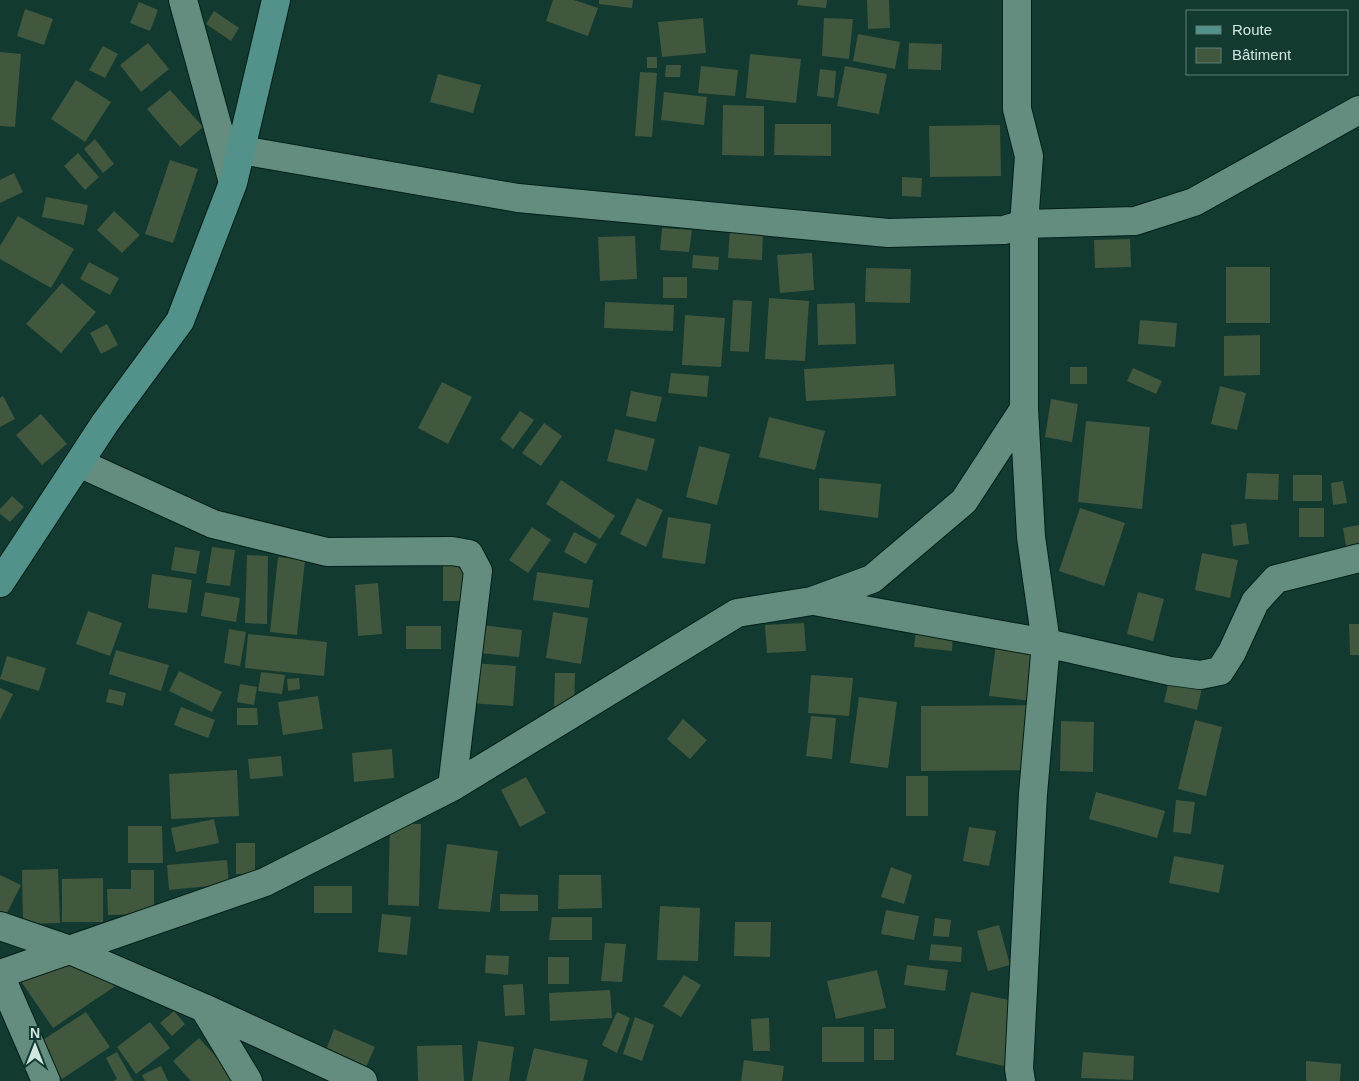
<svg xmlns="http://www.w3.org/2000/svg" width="1359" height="1081" font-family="Helvetica,sans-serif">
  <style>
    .building { fill: #41573e }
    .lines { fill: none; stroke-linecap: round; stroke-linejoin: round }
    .street-casing { stroke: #022018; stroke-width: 30 }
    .secondary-casing { stroke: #022018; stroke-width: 30 }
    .street { stroke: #648d80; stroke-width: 28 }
    .secondary { stroke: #53928b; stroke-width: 28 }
  </style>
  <rect width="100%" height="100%" fill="#123a30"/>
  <path class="building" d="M553 0H574L598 8 588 36 546 21Z
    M599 0H633L632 8 599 4Z
    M798 0H827L826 8 797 5Z
    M867 0H889L890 28 868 29Z
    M139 2 158 10 150 31 130 23Z
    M25 9 53 19 44 45 17 36Z
    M214 11 239 28 231 41 206 24Z
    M703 18 706 53 662 57 658 22Z
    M824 18 853 19 849 59 822 56Z
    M858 34 900 42 895 69 853 61Z
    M148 43 169 69 141 92 120 65Z
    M909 43 942 44 941 70 908 69Z
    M103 46 118 54 105 78 89 70Z
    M0 52 21 54 15 127 0 126Z
    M750 54 801 59 796 103 746 98Z
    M647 57H657V68H647Z
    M666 65H681L680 77H665Z
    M701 66 738 70 735 96 698 93Z
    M845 66 887 74 879 114 837 106Z
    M820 69 836 71 834 98 817 96Z
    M640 72 657 73 652 137 635 136Z
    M438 74 481 85 473 113 430 102Z
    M76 80 111 102 85 142 51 119Z
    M170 90 203 127 180 147 147 109Z
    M664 92 707 97 704 125 661 120Z
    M723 105 764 106V156L722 155Z
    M775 124H831V156L774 155Z
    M1000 125 1001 176 930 177 929 126Z
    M95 139 114 164 103 173 84 149Z
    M78 153 99 177 85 190 64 166Z
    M170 160 198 169 173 243 145 234Z
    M14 173 23 192 0 203V180Z
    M902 177 922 178 921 197 902 196Z
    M46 197 88 205 84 225 42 217Z
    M114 211 140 235 122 253 97 230Z
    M18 216 74 249 51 288 0 259V246Z
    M662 228 692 230 689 252 660 250Z
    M730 228 763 230 762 260 728 258Z
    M635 236 637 279 600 281 598 237Z
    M1130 239 1131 267 1095 268 1094 240Z
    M812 253 814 290 780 293 777 255Z
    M693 255 719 257 718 270 692 268Z
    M89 262 119 278 110 295 80 279Z
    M1226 267H1270V323H1226Z
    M866 268 911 269 910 303 865 302Z
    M663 277H687V298H663Z
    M62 283 96 312 61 353 26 324Z
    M769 298 809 301 805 361 765 359Z
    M733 300 752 301 749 352 730 351Z
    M605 302 674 305 673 331 604 328Z
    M855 303 856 344 818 345 817 304Z
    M685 315 725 318 721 367 682 365Z
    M1140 320 1177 323 1175 347 1138 344Z
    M107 324 118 345 101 354 90 333Z
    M1260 335V375L1224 376V336Z
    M894 364 896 396 806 401 804 369Z
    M1070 367H1087V384H1070Z
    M1133 368 1162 381 1156 394 1127 381Z
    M671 373 709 376 707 397 668 393Z
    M442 382 472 397 448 444 418 428Z
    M1220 386 1246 393 1237 430 1211 424Z
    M631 391 662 397 656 422 626 416Z
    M3 396 15 419 0 427V398Z
    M1051 399 1078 404 1072 442 1045 437Z
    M520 411 534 420 513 449 500 439Z
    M41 414 67 444 42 465 16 435Z
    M769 417 825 431 815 470 759 457Z
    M1086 421 1150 427 1142 509 1078 502Z
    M544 423 562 436 541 466 522 453Z
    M615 429 655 439 647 471 607 461Z
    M699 446 730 454 717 505 686 497Z
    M1247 473 1279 474 1278 500 1245 499Z
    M1293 475H1322V501H1293Z
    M819 478 881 484 878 518 819 510Z
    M561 480 615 516 600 539 546 504Z
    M1343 481 1347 503 1333 505 1331 483Z
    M12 496 24 507 10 522 0 514V509Z
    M637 498 663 510 646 547 620 534Z
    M1080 508 1125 523 1104 586 1059 571Z
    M1299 508H1324V537H1299Z
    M668 517 711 524 705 564 662 558Z
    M1246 523 1249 544 1233 546 1231 525Z
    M1359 525V550L1347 552 1343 528Z
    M532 527 551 540 528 573 509 560Z
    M574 532 597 544 586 564 564 552Z
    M175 547 200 551 196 574 171 570Z
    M212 547 235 550 230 586 206 583Z
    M1202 553 1238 560 1230 598 1195 590Z
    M247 555 268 556 267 624 245 623Z
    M278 557 305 560 297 635 270 632Z
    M443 564H468V601H443Z
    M537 572 593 580 589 608 533 600Z
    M152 574 192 580 187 613 148 608Z
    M378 583 382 634 358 636 355 585Z
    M205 592 240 598 236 622 201 616Z
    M1138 592 1164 599 1153 641 1127 634Z
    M88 611 122 623 110 656 76 644Z
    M553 612 588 618 581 664 546 658Z
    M804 623 806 651 767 653 765 625Z
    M1349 624H1359V655H1350Z
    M482 625 522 630 519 657 479 653Z
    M406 626H441V649H406Z
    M229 629 246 632 240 666 224 663Z
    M916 630 953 633 952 651 914 647Z
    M248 634 327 642 324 676 245 668Z
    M996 644 1038 650 1032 701 989 696Z
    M116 650 169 665 161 691 109 674Z
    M7 656 46 668 39 691 0 679Z
    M471 663 516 666 513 706 468 703Z
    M179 671 222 692 212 712 169 691Z
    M261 672 285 675 282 694 258 691Z
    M555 673H575L574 707 554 706Z
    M811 675 853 678 849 716 808 713Z
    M299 678 300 689 288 691 287 679Z
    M1169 680 1202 688 1197 710 1164 702Z
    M240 684 257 687 254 705 237 702Z
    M0 688 13 694 0 720Z
    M109 689 126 693 123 706 106 702Z
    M318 696 323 729 283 735 278 702Z
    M859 697 897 702 888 768 850 763Z
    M1033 705V770L921 771V706Z
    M181 707 215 720 208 738 174 725Z
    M237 708H257L258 725H237Z
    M811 716 836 718 832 759 806 756Z
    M683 719 707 740 690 759 667 739Z
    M1195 720 1222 727 1206 796 1178 789Z
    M1061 721 1094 722 1093 772 1060 771Z
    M392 749 394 778 354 782 352 753Z
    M281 756 283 776 250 779 248 759Z
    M237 770 239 816 171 819 169 774Z
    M906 776H928V816H906Z
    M526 777 546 813 520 827 501 790Z
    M1096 792 1165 811 1157 838 1089 819Z
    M1176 800 1195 802 1191 834 1173 832Z
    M214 819 219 843 176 852 171 828Z
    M390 823 421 824 419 906 388 905Z
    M128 826H162L163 863H128Z
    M969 827 996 831 989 866 963 861Z
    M236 843H255V874H236Z
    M447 844 498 851 490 912 438 909Z
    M1174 856 1224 865 1219 893 1169 883Z
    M227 860 229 884 169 890 167 865Z
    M891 867 912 875 904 904 881 897Z
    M58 869 60 923 23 924 22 870Z
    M131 870H154V914L108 915 107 889H131Z
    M0 875 21 885 5 917 0 915Z
    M559 875H601L602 908 558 909Z
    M103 878V922H62V879Z
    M314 886H352V913H314Z
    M500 894 538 895V911H500Z
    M660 906 700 908 698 961 657 960Z
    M886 910 919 916 914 940 881 934Z
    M382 914 411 917 407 955 378 952Z
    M552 917H592V940H549Z
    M935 918 951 920 949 937 933 936Z
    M735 922H771L770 957 734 956Z
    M999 925 1010 965 988 971 977 931Z
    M605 943 626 944 622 982 601 981Z
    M931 944 962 947 961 962 929 960Z
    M486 955 509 956 508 975 485 973Z
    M548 957H569V984H548Z
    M72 958 117 985 53 1028 18 977Z
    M907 965 948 970 945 991 904 985Z
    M877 970 886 1008 836 1019 827 981Z
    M684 975 701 985 681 1017 663 1006Z
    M523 984 525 1015 505 1016 503 985Z
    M610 990 612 1018 550 1021 549 993Z
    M971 992 1018 1002 1004 1066 956 1055Z
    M174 1011 185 1024 172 1036 160 1023Z
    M86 1012 110 1047 62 1079 38 1043Z
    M617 1012 630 1018 617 1053 602 1045Z
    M635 1017 654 1025 642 1061 623 1054Z
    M769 1018 770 1051H753L751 1019Z
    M150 1022 170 1048 136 1074 117 1047Z
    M822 1027H864V1062H822Z
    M334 1029 375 1047 366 1067 326 1050Z
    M874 1029H894V1060H874Z
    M199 1038 238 1081H191L173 1061Z
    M478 1041 514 1047 509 1081H472Z
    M462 1045 464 1081H418L417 1046Z
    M534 1048 588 1060 583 1081H526Z
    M117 1052 133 1081H113L117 1079 106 1058Z
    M1083 1052 1134 1056 1133 1080 1081 1078Z
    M744 1060 784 1066 782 1081H741Z
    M1306 1061 1341 1064 1340 1081H1306Z
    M161 1066 168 1081H145L142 1075Z"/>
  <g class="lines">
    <g class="street-casing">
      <path id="street" d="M183 0 232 179
        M1017 0V109L1029 156 1024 224V409L1031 537 1046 643 1033 794 1019 1069 1021 1081
        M241 150 518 198 888 233 1004 230 1024 224 1135 221 1194 202 1359 110
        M79 463 213 524 327 552 452 551 469 554 478 571 452 787
        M814 601 1046 643 1170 671 1200 675 1220 671 1232 652 1255 602 1276 579 1359 558
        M0 926 70 950 204 1008 248 1081
        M0 974 265 882 452 787 737 613 812 601 872 579 964 501 1024 409
        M0 975 46 1081
        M204 1008 363 1081"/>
    </g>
    <g class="secondary-casing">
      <path id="secondary" d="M0 583 105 423 180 321 233 183 276 0"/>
    </g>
    <use href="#street" class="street"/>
    <use href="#secondary" class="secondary"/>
  </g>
  <rect x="1186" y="10" width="162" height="65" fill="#123a30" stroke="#5f7f76"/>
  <rect x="1196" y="26" width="25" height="8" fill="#53928b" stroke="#5f7f76"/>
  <text x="1232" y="35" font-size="15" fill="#d2e7e0">Route</text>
  <rect x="1196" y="48" width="25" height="15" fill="#41573e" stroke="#5f7f76"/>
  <text x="1232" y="60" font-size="15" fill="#d2e7e0">Bâtiment</text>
  <g transform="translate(35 1046)" stroke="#123a30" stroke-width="4" paint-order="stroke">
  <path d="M0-4L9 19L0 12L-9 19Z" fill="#d2e7e0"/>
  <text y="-8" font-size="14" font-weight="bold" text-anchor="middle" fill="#d2e7e0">N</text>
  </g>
</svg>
